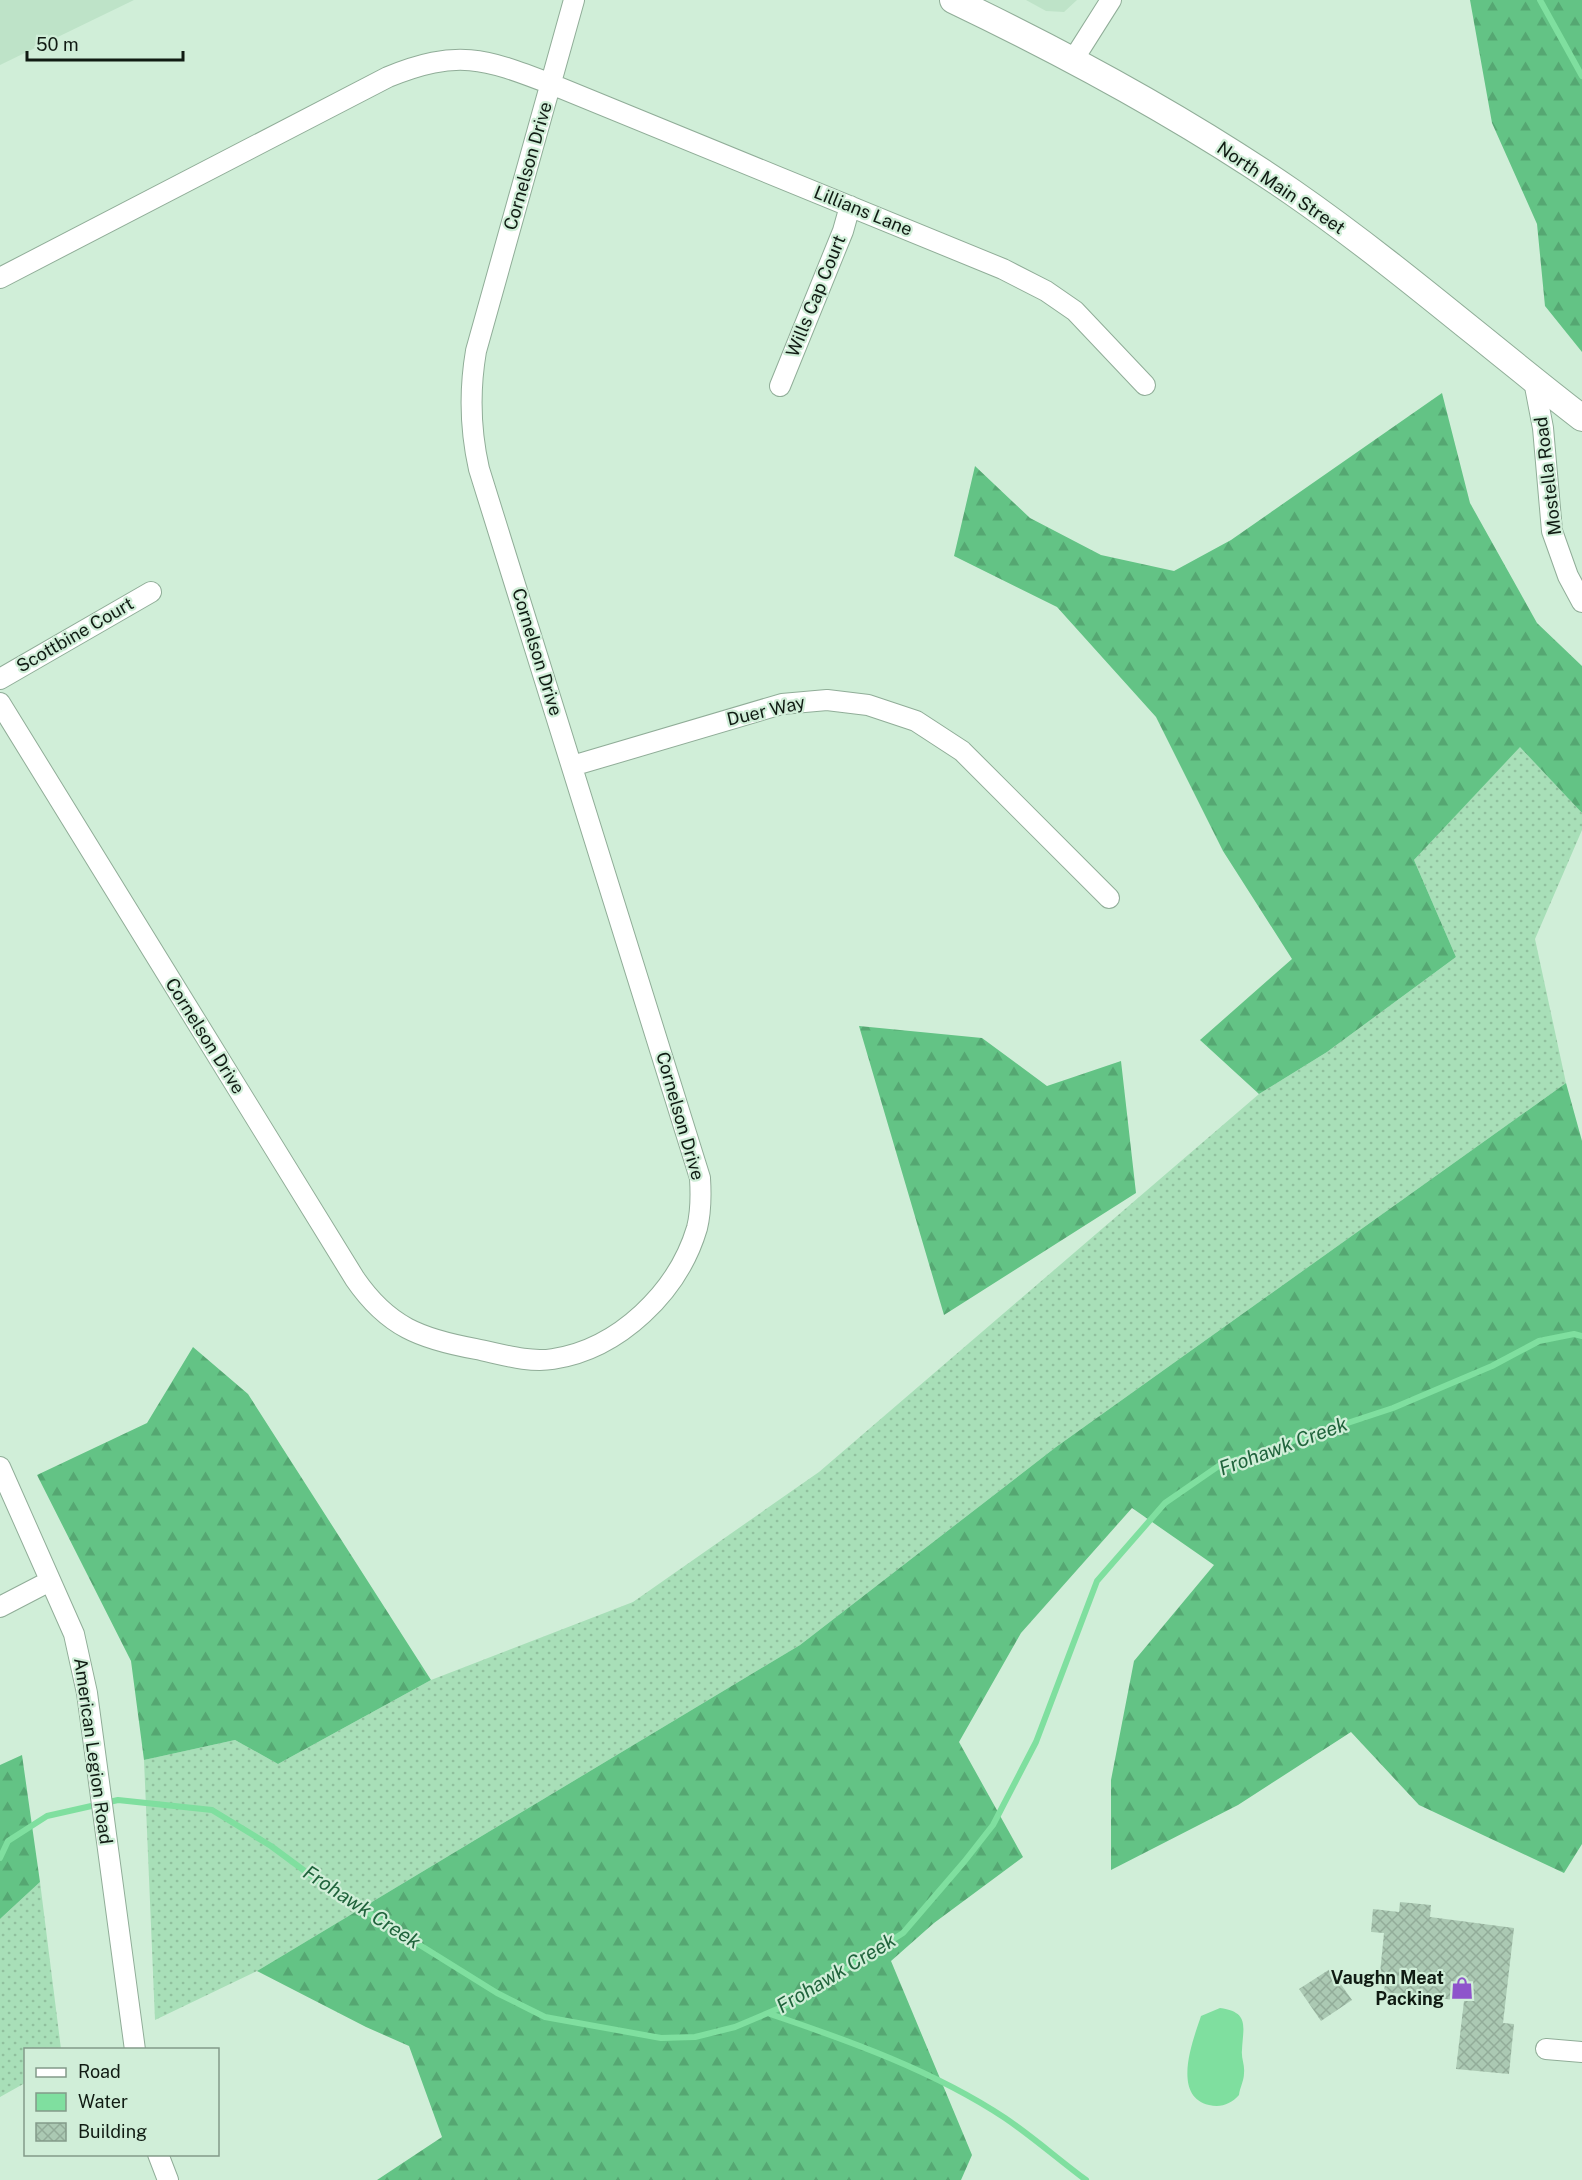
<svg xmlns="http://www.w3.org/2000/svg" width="1582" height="2180" font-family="'Public Sans',sans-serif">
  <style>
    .built { fill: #bee3c8 }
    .grass { fill: url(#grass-dots) }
    .forest { fill: url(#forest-firs) }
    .water { fill: #7fdf9f }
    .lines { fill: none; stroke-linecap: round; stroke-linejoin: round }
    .stream { stroke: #7fdf9f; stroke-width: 6 }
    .building { fill: url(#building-cross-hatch) }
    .minor-casing { stroke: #90ad98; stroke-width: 22 }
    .major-casing { stroke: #90ad98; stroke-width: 28 }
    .minor { stroke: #fff; stroke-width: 20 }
    .major { stroke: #fff; stroke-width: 26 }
    .labels { text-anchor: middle; stroke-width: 4.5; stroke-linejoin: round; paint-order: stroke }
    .street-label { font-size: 18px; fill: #101b13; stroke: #d0eed8 }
    .poi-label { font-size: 18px; font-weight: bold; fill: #101b13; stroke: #d0eed8; text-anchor: end }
    .water-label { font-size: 20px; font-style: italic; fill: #1f633b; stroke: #d0eed8 }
  </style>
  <defs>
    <pattern id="grass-dots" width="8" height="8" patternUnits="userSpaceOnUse" patternTransform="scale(1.5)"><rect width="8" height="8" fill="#a8dfb8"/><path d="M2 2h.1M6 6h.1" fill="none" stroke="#90bf9d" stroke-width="1.8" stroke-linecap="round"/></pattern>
    <pattern id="forest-firs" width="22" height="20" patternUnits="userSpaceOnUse" patternTransform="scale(1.5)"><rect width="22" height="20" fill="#63c385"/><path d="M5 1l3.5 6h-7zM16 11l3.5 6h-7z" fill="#55a772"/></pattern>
    <pattern id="building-cross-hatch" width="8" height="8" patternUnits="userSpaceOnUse" patternTransform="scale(1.5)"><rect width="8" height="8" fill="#abc9b3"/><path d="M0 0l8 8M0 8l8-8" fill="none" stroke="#92ac99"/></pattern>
  </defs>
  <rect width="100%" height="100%" fill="#d0eed8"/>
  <path class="built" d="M0 0H134L0 65Z
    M1026 0H1077L1064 12 1046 11Z"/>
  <path class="grass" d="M1520 746 1582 813V830L1535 939 1566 1083 1056 1447 800 1645 257 1971 155 2020 144 1760 235 1740 278 1764 431 1680 633 1602 819 1472 1259 1094 1327 1052 1456 957 1414 860Z
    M40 1882 61 2049 26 2050 25 2083 0 2097V1919Z"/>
  <path class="forest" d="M1470 0H1582V352L1545 306 1537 224 1492 123Z
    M1442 393 1470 503 1537 623 1582 666V813L1520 747 1414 860 1456 957 1327 1052 1259 1094 1200 1040 1292 959 1223 851 1156 717 1057 607 954 556 975 466 1030 518 1101 555 1174 571 1231 540Z
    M859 1026 982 1038 1047 1086 1121 1061 1136 1193 944 1315Z
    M1566 1083 1582 1141V1844L1564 1873 1419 1805 1351 1732 1238 1805 1111 1870V1780L1134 1661 1214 1565 1132 1508 1021 1633 959 1742 1023 1857 934 1923 891 1961 972 2155 961 2180H377L442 2137 409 2046 366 2027 257 1971 800 1645 1056 1447Z
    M193 1347 248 1394 431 1680 278 1764 235 1740 144 1760 131 1661 37 1475 147 1423Z
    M22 1755 40 1882 0 1919V1765Z"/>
  <path class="water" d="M1220 2008C1250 2012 1243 2027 1242 2050 1241 2058 1245 2065 1244 2073 1244 2081 1240 2087 1239 2095 1231 2104 1221 2108 1209 2105 1171 2096 1193 2040 1201 2016Z"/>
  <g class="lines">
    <path class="stream" d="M1540 0 1582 76
      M0 1858 8 1841 47 1816 118 1800 212 1810 271 1846 325 1886 497 1993 545 2017 661 2038 695 2037 735 2027 796 2001 903 1933 964 1862 993 1825 1036 1742 1097 1581 1165 1503 1220 1465 1393 1408 1492 1366 1539 1341 1574 1334 1582 1336
      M770 2014C850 2041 934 2071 1005 2118 1033 2137 1059 2160 1086 2180"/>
  </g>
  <path class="building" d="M1400 1902 1431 1905 1430 1917 1514 1928 1503 2023 1514 2024 1509 2074 1456 2069 1464 2001 1384 1992 1386 1974 1380 1973 1384 1933 1371 1932 1373 1909 1399 1912Z
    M1330 1969 1352 2000 1321 2021 1299 1989Z"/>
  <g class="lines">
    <g class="minor-casing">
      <path id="minor" d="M1073 60 1111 0
        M0 278 388 77C457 49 484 58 551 84L1003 269 1046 291 1075 311 1145 385
        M1534 381 1543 428 1552 531 1568 576 1582 602
        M780 386 843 231 850 206
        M0 679 151 592
        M0 703 355 1279C388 1327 421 1339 476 1349 501 1354 528 1363 553 1359 619 1349 678 1292 697 1228 701 1212 701 1194 700 1178L479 469C470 429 469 392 476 351L574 0
        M572 766 782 704 827 700 868 705 916 721 962 751 1109 898
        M0 1467 74 1634 87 1693 135 2050
        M0 1607 50 1581
        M1546 2049 1582 2052
        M158 2154 168 2180"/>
    </g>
    <g class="major-casing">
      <path id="major" d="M953 0C1070 56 1186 119 1292 192 1393 262 1485 343 1582 418"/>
    </g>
    <use href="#minor" class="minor"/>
    <use href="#major" class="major"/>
  </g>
  <defs>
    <g id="shop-bare" transform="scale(1.8)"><path d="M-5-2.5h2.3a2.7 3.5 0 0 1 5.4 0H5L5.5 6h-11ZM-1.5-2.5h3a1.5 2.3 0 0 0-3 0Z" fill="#8e54cb" stroke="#d0eed8" stroke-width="2.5" paint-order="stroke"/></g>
  </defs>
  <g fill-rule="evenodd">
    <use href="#shop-bare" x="1462" y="1988"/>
  </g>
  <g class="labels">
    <g class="street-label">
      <text transform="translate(528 166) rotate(-74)" y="6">Cornelson Drive</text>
      <text transform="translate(1281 188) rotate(34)" y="6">North Main Street</text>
      <text transform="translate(863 211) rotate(22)" y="6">Lillians Lane</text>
      <text transform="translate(816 296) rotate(-68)" y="6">Wills Cap Court</text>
      <text transform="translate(1548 476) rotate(-97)" y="6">Mostella Road</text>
      <text transform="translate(75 635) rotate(-30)" y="6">Scottbine Court</text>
      <text transform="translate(537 652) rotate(73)" y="6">Cornelson Drive</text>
      <text transform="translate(766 711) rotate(-13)" y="6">Duer Way</text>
      <text transform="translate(205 1036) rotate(58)" y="6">Cornelson Drive</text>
      <text transform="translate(680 1116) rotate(74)" y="6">Cornelson Drive</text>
      <text transform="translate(93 1751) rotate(82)" y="6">American Legion Road</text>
    </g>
    <g class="poi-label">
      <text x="1444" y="1984">Vaughn Meat<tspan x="1444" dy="21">Packing</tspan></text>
    </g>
    <g class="water-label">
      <text transform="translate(1283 1446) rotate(-20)" y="7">Frohawk Creek</text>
      <text transform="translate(362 1907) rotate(33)" y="7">Frohawk Creek</text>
      <text transform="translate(836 1973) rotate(-31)" y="7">Frohawk Creek</text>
    </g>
  </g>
  <rect x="24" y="2048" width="195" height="108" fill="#d0eed8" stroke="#839a89" stroke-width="1.5"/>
  <rect x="36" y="2068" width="30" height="9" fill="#ffffff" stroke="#839a89" stroke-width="1.5"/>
  <text x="78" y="2078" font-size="18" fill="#101b13">Road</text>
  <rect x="36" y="2093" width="30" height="18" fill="#7fdf9f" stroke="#839a89" stroke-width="1.5"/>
  <text x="78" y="2108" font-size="18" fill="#101b13">Water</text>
  <rect x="36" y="2123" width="30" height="18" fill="url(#building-cross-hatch)" stroke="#839a89" stroke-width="1.5"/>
  <text x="78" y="2138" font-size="18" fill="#101b13">Building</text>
  <path d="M27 51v9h156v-9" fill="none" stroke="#101b13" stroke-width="3"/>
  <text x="36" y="51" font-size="18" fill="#101b13" stroke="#d0eed8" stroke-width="4.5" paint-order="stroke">50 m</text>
</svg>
